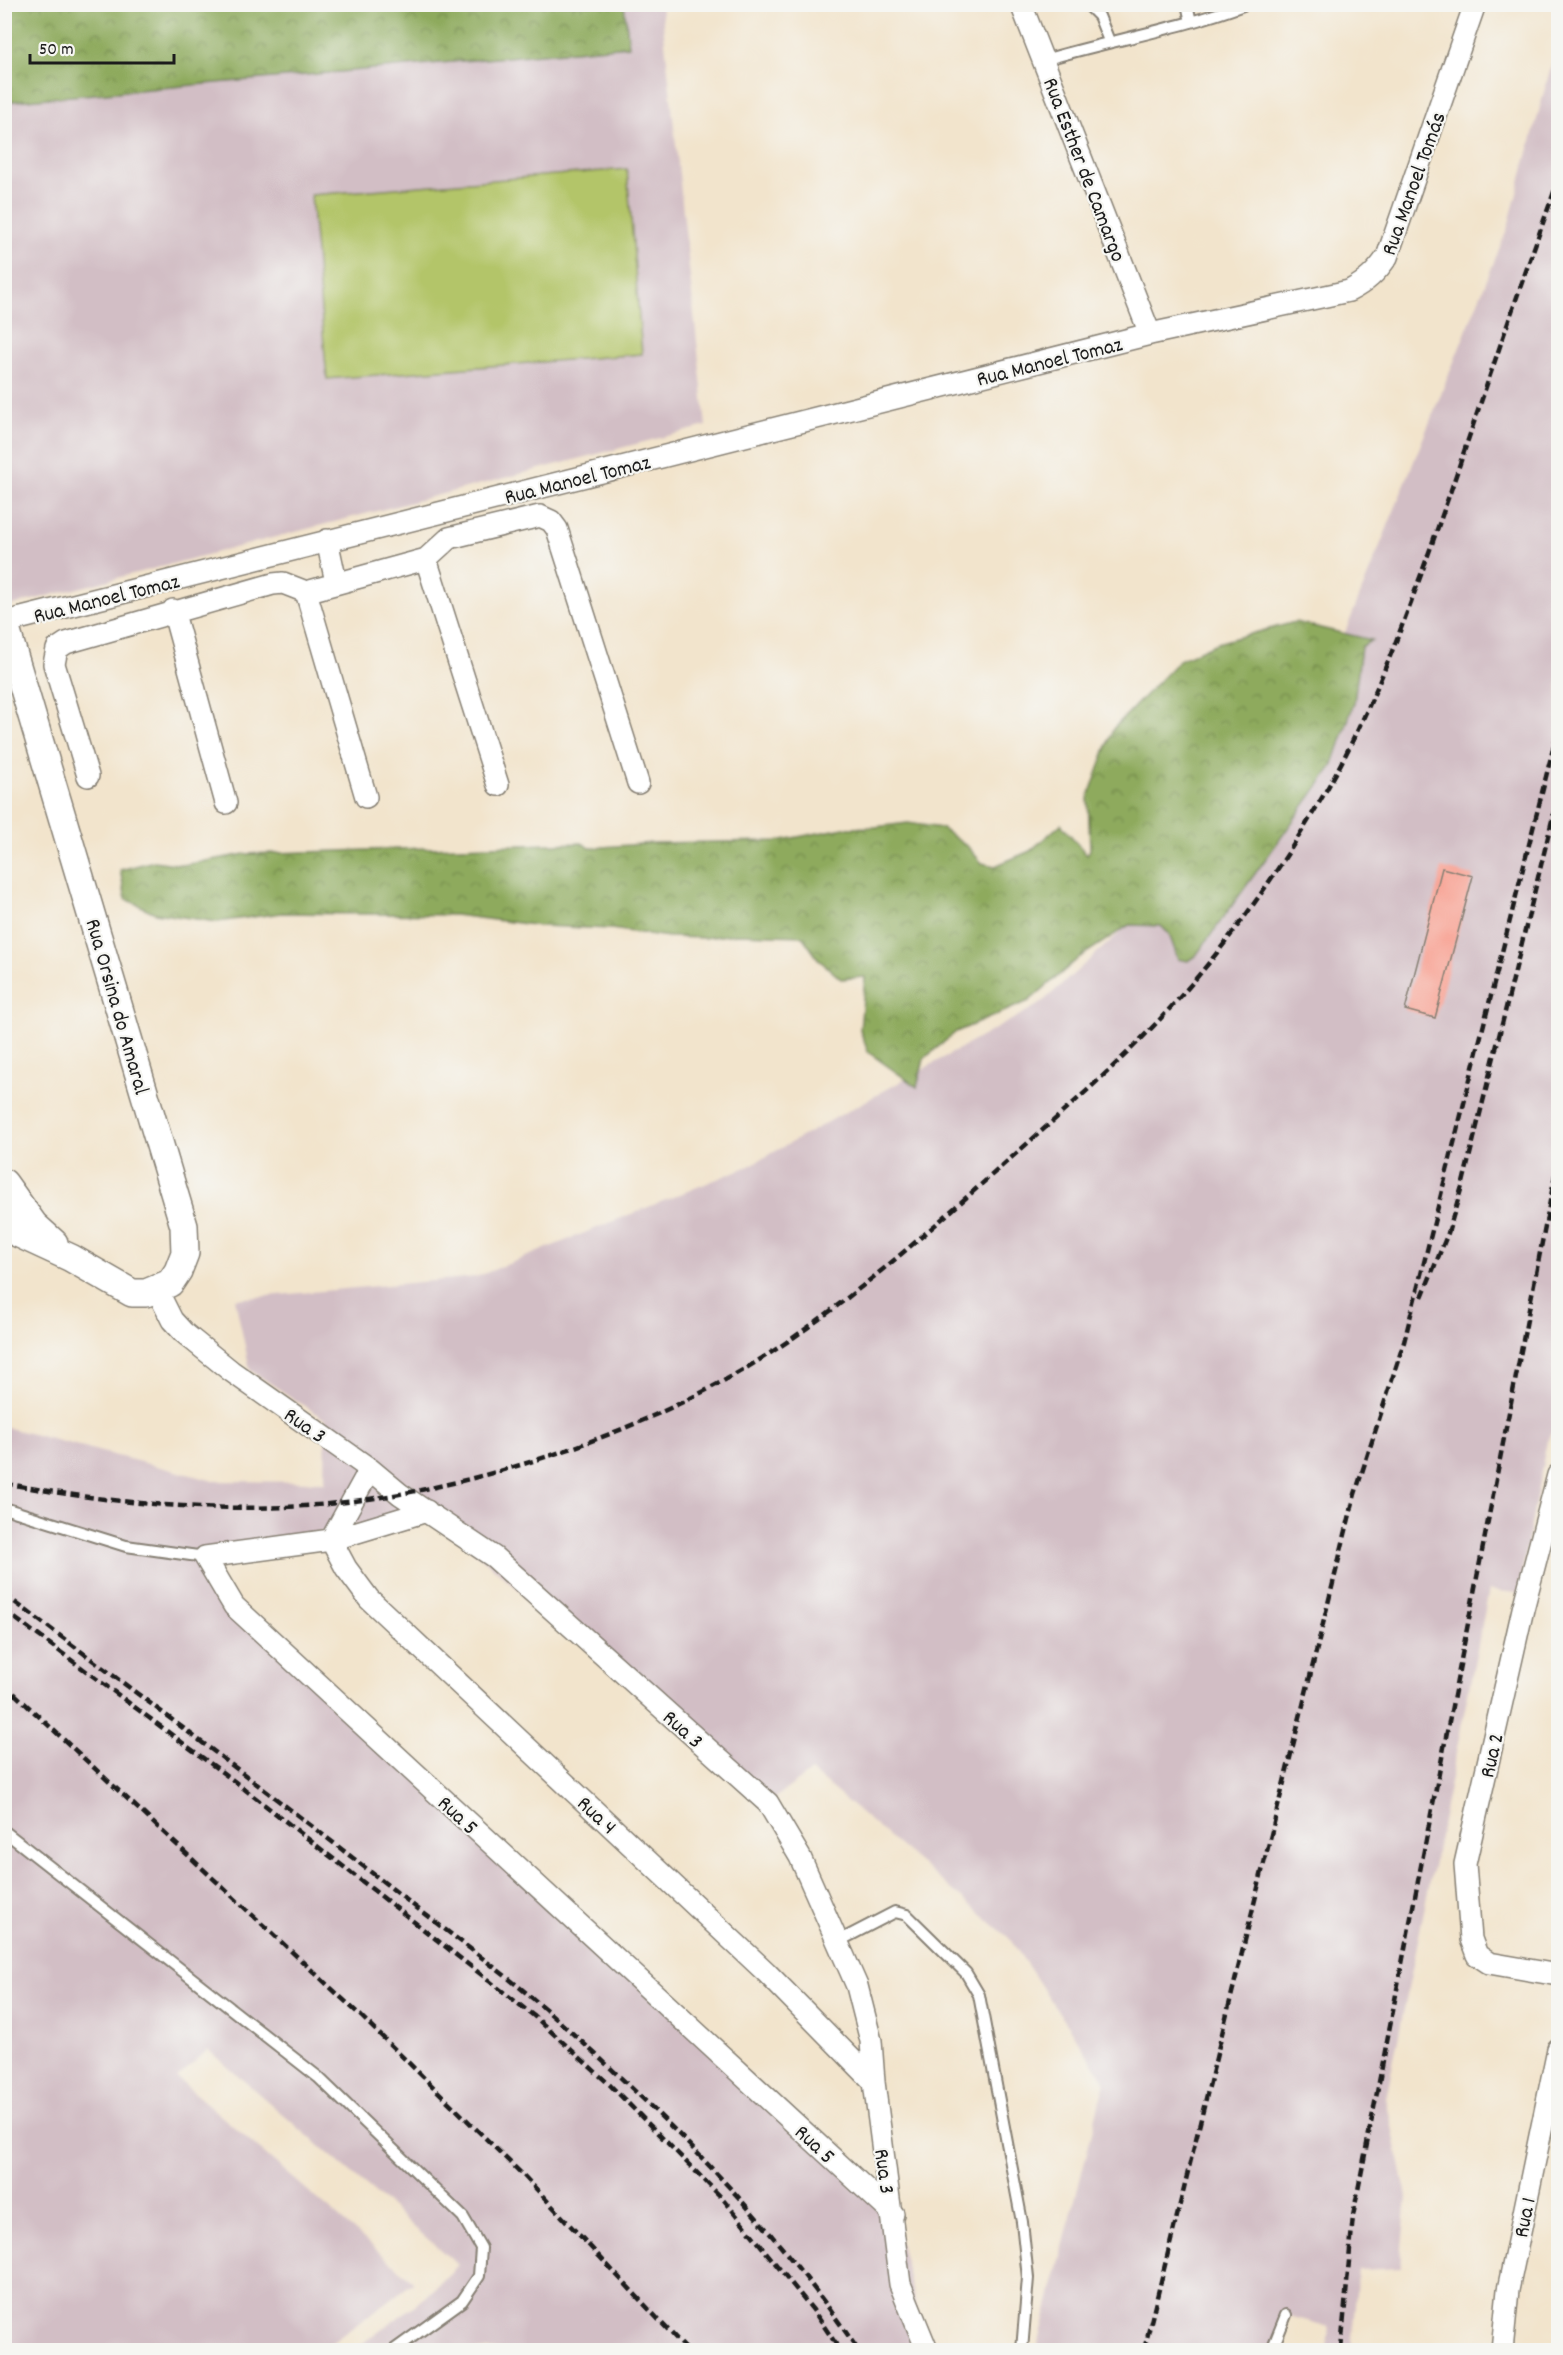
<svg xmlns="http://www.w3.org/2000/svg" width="1563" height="2355" font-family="Dekko,sans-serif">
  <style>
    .industrial { fill: #d2bec5 }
    .forest { fill: url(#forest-crowns); stroke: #55633c; stroke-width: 1.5 }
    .green { fill: #b3c569; stroke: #687042; stroke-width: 1.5 }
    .building { fill: #f89f90 }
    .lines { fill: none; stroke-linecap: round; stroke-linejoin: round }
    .service-casing { stroke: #878074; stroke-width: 14 }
    .minor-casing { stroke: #878074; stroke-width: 24 }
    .tertiary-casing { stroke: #878074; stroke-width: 30 }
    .service { stroke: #fff; stroke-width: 10 }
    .minor { stroke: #fff; stroke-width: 21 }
    .tertiary { stroke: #fff; stroke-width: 27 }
    .rail { stroke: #1c1c1c; stroke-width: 4.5; stroke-dasharray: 9 4.5; stroke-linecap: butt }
    .labels { text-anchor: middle; stroke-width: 4.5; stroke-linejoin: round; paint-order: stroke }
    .street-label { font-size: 22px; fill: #1c1c1c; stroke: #f6f6f2 }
  </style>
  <defs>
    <pattern id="forest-crowns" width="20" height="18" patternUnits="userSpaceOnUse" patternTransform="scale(1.5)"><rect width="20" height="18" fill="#8eaa5d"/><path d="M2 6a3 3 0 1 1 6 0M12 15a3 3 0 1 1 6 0" fill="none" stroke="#738a4c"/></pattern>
  </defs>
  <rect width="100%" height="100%" fill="#f6f6f2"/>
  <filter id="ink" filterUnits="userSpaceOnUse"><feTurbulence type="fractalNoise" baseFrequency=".0167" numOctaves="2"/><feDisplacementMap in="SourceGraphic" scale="12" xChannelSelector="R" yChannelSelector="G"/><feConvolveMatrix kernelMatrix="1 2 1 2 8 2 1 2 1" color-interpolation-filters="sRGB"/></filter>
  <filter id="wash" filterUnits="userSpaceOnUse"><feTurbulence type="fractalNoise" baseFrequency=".008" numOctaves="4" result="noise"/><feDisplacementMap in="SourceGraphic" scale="24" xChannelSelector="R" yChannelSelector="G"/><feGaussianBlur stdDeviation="1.35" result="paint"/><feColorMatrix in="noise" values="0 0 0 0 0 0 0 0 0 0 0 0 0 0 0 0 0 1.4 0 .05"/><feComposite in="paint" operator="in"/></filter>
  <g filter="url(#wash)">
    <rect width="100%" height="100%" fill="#f2e4cc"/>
    <path class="industrial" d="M5 5H661L706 426 5 607Z
      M1558 40V1424L1547 1441 1518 1593 1489 1590 1386 2098 1407 2197 1400 2268 1358 2270 1351 2350H1327L1329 2327 1286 2315 1272 2350H1037L1105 2081 1009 1938 811 1771 768 1803 427 1511 206 1556 234 1606 893 2214 927 2350H354L426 2297 458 2265 208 2050 177 2078 414 2282 322 2350H5V1427L214 1481 325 1482 326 1420 250 1370 235 1299 476 1277 749 1166 1040 1004 1135 919 1328 675 1508 227Z"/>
    <path class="forest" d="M5 4 624 5 629 46 5 102Z
      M1295 622 1372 640 1361 647 1354 703 1332 767 1195 957 1188 961 1178 959 1169 934 1161 926 1129 925 1080 957 1029 1001 956 1032 924 1059 917 1087 868 1052 860 1030 865 977 841 979 819 960 802 936 737 934 704 938 669 937 611 929 541 926 455 915 282 913 217 922 155 913 126 899 120 870 154 861 183 865 245 854 582 843 590 848 653 843 777 841 844 828 875 827 908 823 941 828 968 847 982 863 995 866 1030 851 1061 824 1087 855 1090 849 1088 798 1113 729 1179 660 1217 643Z"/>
    <path class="green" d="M627 169 642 354 327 379 311 195Z"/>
    <g id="blocks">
      <path class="building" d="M1442 868 1473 876 1435 1018 1405 1010Z"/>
    </g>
  </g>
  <g filter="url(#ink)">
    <use href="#blocks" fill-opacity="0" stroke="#878074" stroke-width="1.5"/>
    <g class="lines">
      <g class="service-casing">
        <path id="service" d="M1087 4 1099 16 1109 41
          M1187 4 1191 22
          M1044 60C1111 40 1180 29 1246 4
          M4 1508 126 1546 205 1557
          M4 1831 318 2077 463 2217 481 2248 479 2276 462 2301 394 2350
          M837 1942 895 1912 907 1915 966 1973 979 1995 1022 2222 1028 2278 1022 2350
          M1272 2350 1286 2315"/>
      </g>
      <g class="minor-casing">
        <path id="minor" d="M1021 4 1150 334
          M327 540 336 582
          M426 559 498 785
          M306 592 366 797
          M173 610 226 803
          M6 622 1150 334 1349 291C1366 282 1376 273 1387 257L1475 4
          M88 776 54 664 57 649 66 643 273 584 283 583 306 592 426 559 449 538 540 516 551 521 557 529 638 783
          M157 1290 172 1320 184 1333 231 1371 370 1469 400 1494 494 1557 768 1803 800 1857 857 1986 871 2041 874 2082 900 2284 927 2350
          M370 1469 331 1540 346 1568 369 1599 766 1972 874 2082
          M1558 1475 1523 1609 1465 1864 1471 1939 1477 1955 1489 1963 1558 1975
          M427 1511 331 1540 205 1557 234 1606 893 2214
          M1502 2350 1508 2290 1558 2049"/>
      </g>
      <g class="tertiary-casing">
        <path id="tertiary" d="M4 622 184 1226 185 1253 178 1271 170 1283 146 1293H132L71 1258 4 1227
          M4 1183 34 1225 54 1243"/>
      </g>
      <use href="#service" class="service"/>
      <use href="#minor" class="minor"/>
      <use href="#tertiary" class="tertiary"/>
      <path class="rail" d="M1422 1297 1448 1233 1463 1183 1558 796
        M4 1483C96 1501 192 1511 285 1507 438 1501 626 1442 756 1362 845 1307 925 1234 1003 1165 1048 1125 1094 1086 1136 1044 1214 966 1277 877 1331 782 1382 690 1416 589 1451 490 1486 387 1521 283 1558 181
        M4 1594C137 1693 269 1792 399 1894 447 1932 498 1968 544 2008 660 2110 772 2221 858 2350
        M4 1610 238 1784 534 2016 610 2085 724 2200 813 2310 840 2350
        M4 1684 361 2016 525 2177 687 2350
        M1144 2350 1355 1494 1404 1342 1558 729
        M1341 2350 1353 2216 1558 1160"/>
    </g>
  </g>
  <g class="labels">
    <g class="street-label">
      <text transform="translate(1086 169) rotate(69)" y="8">Rua Esther de Camargo</text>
      <text transform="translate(1412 183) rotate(-70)" y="8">Rua Manoel Tomás</text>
      <text transform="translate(1049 360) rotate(-14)" y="8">Rua Manoel Tomaz</text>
      <text transform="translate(577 478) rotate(-14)" y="8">Rua Manoel Tomaz</text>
      <text transform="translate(106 597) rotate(-14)" y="8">Rua Manoel Tomaz</text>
      <text transform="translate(119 1006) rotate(74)" y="8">Rua Orsina do Amaral</text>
      <text transform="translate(306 1424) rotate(35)" y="8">Rua 3</text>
      <text transform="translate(684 1728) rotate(42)" y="8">Rua 3</text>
      <text transform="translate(1490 1755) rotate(-77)" y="8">Rua 2</text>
      <text transform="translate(459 1814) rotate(43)" y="8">Rua 5</text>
      <text transform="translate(598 1814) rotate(43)" y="8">Rua 4</text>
      <text transform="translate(816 2143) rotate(43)" y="8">Rua 5</text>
      <text transform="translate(886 2171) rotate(82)" y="8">Rua 3</text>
      <text transform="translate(1523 2217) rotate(-78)" y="8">Rua 1</text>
    </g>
  </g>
  <rect width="1563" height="2355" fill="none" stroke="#f6f6f2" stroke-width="24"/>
  <path d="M30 54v9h144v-9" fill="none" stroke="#1c1c1c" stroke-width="3"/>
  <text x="39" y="54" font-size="18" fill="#1c1c1c" stroke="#f6f6f2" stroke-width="4.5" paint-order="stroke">50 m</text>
</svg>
